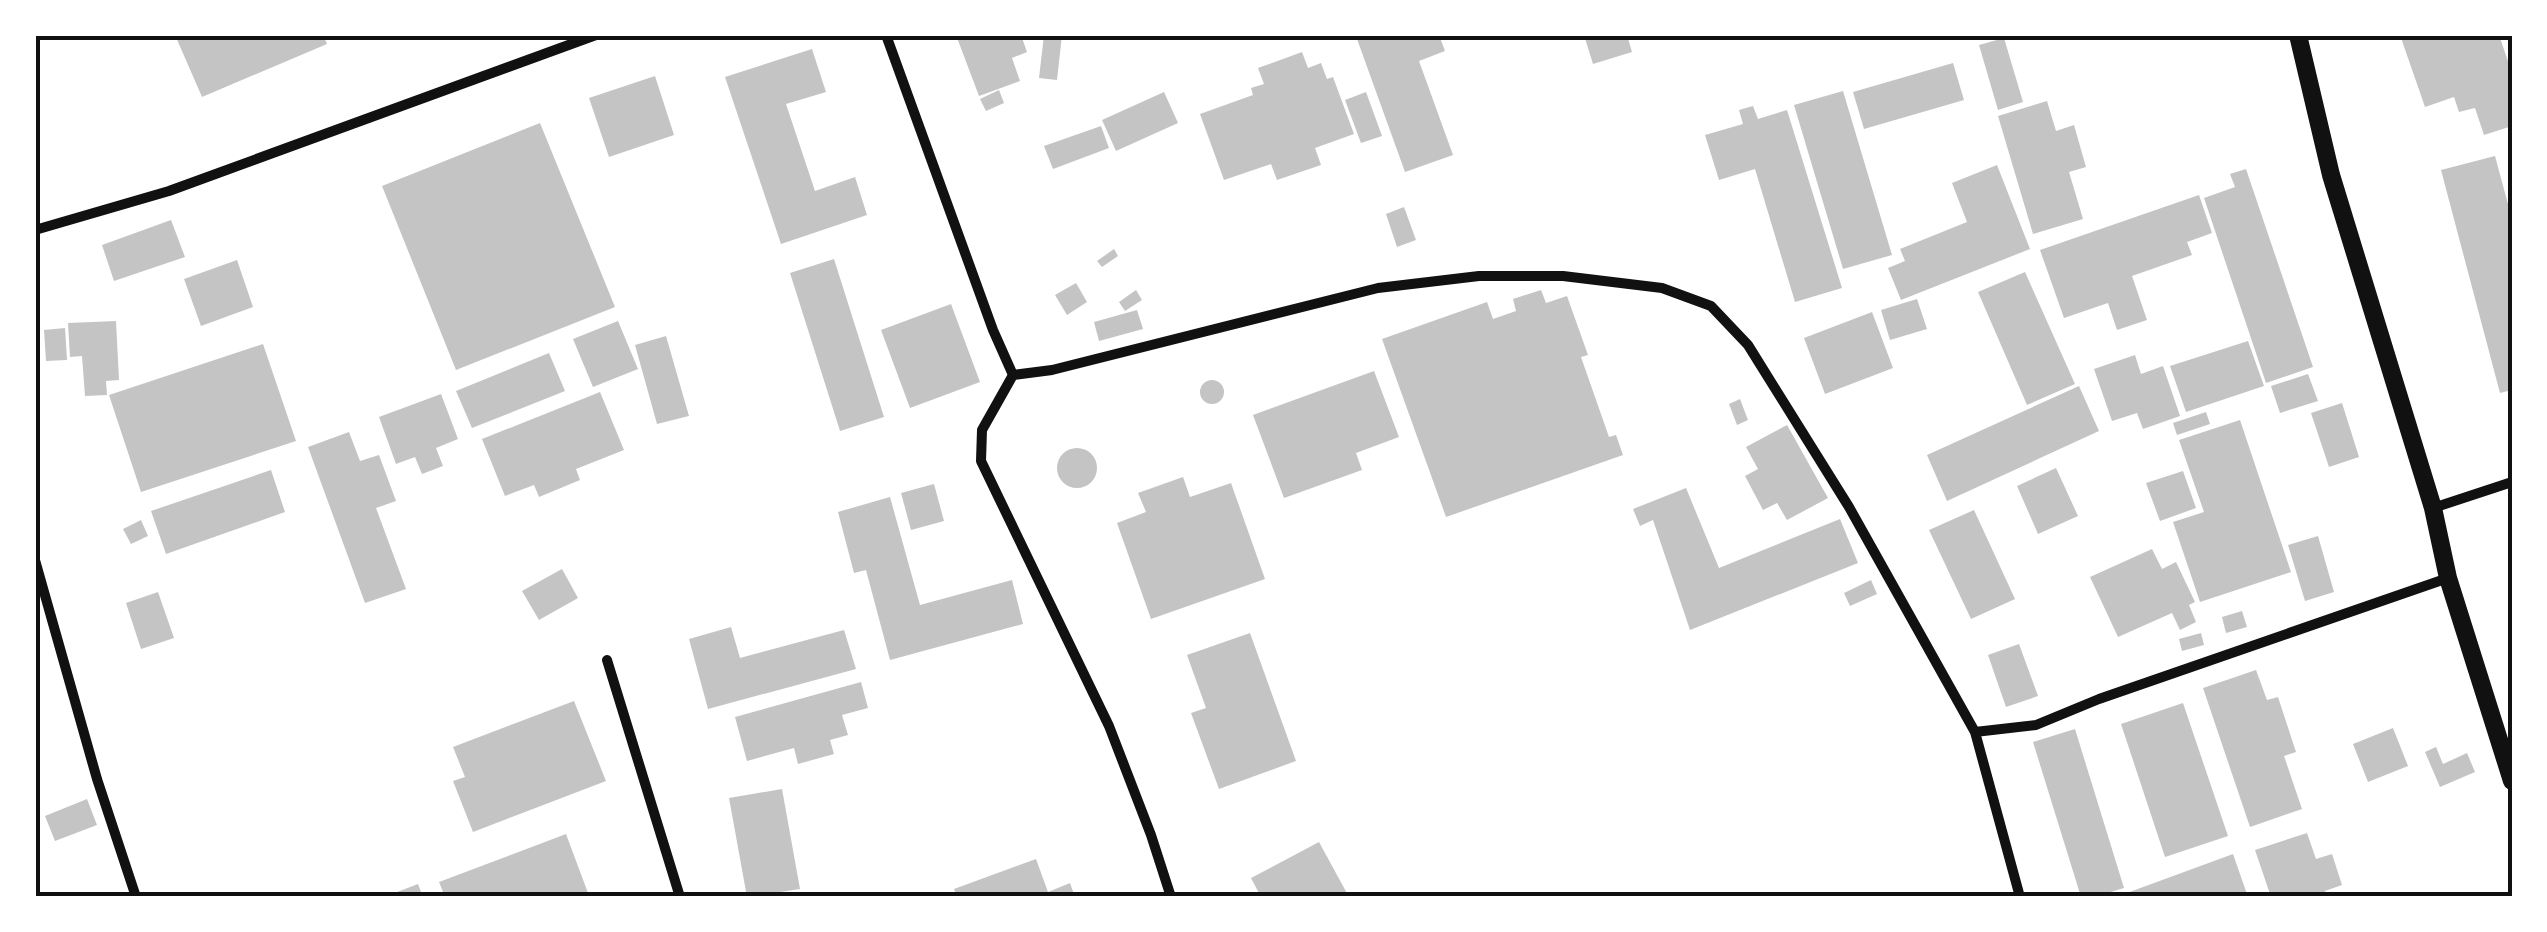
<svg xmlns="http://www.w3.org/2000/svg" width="2547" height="932" font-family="Arial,sans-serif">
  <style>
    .building { fill: #c4c4c4 }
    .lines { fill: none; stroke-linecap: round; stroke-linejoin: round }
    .minor { stroke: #111; stroke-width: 10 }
    .tertiary { stroke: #111; stroke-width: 18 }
    .neatline { fill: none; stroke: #111; stroke-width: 4 }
  </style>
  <rect width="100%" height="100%" fill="#fff"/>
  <path class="building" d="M175 35H323L327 44 202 97Z
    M956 35H1021L1027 52 1012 58 1020 81 979 96Z
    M1044 35H1062L1057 80 1039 78Z
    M1367 35H1439L1445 51 1419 61 1453 155 1405 172 1357 39Z
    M1584 35H1627L1632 52 1593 64Z
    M2400 35H2499L2512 73V126L2484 135 2475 108 2459 112 2454 97 2425 107Z
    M2004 38 2023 102 1998 110 1979 45Z
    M812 49 826 92 786 104 815 191 855 177 867 215 781 244 725 77Z
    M1302 52 1308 68 1321 63 1327 79 1333 77 1354 134 1315 148 1321 165 1277 180 1271 164 1224 180 1200 114 1253 95 1251 88 1264 84 1258 68Z
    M1953 63 1964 100 1864 129 1853 92Z
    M655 76 674 135 609 157 589 98Z
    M999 90 1004 103 986 111 980 99Z
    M1843 91 1892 255 1843 269 1794 105Z
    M1164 92 1178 123 1116 151 1102 120Z
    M1366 92 1382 136 1361 143 1345 100Z
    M2047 101 2056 131 2074 125 2086 167 2069 172 2083 219 2033 234 1998 116Z
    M1753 106 1758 119 1787 110 1842 288 1795 302 1755 169 1719 180 1705 135 1743 124 1739 110Z
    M540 123 615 307 456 370 382 186Z
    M1101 126 1109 148 1053 169 1044 146Z
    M2495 156 2512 219V390L2500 393 2441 170Z
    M1997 165 2030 249 1901 300 1888 268 1905 261 1900 249 1967 222 1952 183Z
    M2246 169 2313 367 2266 383 2204 198 2235 187 2230 174Z
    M2199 195 2212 233 2187 242 2192 255 2132 276 2147 320 2117 330 2108 303 2064 318 2040 250Z
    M1404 207 1416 240 1397 247 1386 214Z
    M171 220 185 257 114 281 102 245Z
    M1114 249 1118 256 1102 267 1097 261Z
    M834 259 884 417 840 431 790 273Z
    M237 260 253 307 201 326 184 279Z
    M2025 272 2075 384 2027 405 1978 292Z
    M1076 283 1087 302 1067 315 1055 295Z
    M1136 290 1142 300 1125 311 1119 302Z
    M1541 290 1546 303 1567 296 1588 355 1581 357 1609 437 1616 435 1623 455 1446 517 1382 339 1487 302 1493 319 1516 311 1513 299Z
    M1917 299 1927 329 1890 340 1881 310Z
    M951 304 980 382 910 408 881 330Z
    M1137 310 1143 329 1099 341 1094 322Z
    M1872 312 1893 368 1825 394 1804 338Z
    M116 321 119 380 106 381 107 395 85 396 82 356 70 357 68 323Z
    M618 321 638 369 593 387 573 339Z
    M65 328 67 360 46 361 44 330Z
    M666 336 689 416 657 424 635 345Z
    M2248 341 2264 386 2186 412 2170 366Z
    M263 344 296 441 141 492 109 395Z
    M549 353 565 391 472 428 456 391Z
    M2135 355 2141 374 2163 366 2180 416 2143 429 2137 413 2112 421 2094 369Z
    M1374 371 1399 437 1356 453 1362 470 1284 498 1253 415Z
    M2308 374 2318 401 2280 413 2271 386Z
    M1200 392a12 12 0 1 1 24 0a12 12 0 1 1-24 0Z
    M2079 386 2099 431 1947 501 1927 455Z
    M600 392 624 450 576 469 580 480 539 497 534 485 505 496 482 439Z
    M441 394 458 439 436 448 443 466 422 474 415 457 396 464 379 417Z
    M1740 399 1748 420 1737 425 1729 404Z
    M2342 403 2359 457 2329 467 2311 413Z
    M2206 412 2210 424 2177 435 2173 423Z
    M2240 420 2291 572 2200 602 2173 522 2204 512 2179 440Z
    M1787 425 1828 498 1787 520 1777 503 1763 510 1745 476 1758 469 1746 447Z
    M349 432 360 461 379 455 396 501 376 508 406 589 365 603 308 447Z
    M1057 468a20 20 0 1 1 40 0a20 20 0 1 1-40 0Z
    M2056 468 2078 516 2038 534 2017 486Z
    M271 470 285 512 166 554 151 511Z
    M2183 471 2196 508 2160 521 2146 483Z
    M1183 477 1190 497 1231 483 1265 579 1151 619 1117 523 1146 512 1138 493Z
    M934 484 944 521 911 530 901 493Z
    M1686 488 1719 568 1840 519 1858 563 1690 630 1653 520 1640 526 1633 509Z
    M890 497 920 605 1012 580 1023 624 890 660 866 570 854 573 838 512Z
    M1974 510 2015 599 1971 619 1929 530Z
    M141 520 148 536 131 544 123 529Z
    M2318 536 2334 592 2305 601 2288 545Z
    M2152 549 2162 569 2176 562 2195 602 2189 605 2196 622 2180 630 2172 613 2118 637 2090 577Z
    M562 569 578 598 539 620 522 591Z
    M1871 580 1877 594 1850 606 1844 593Z
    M158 592 174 638 141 649 126 603Z
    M2242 611 2247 627 2226 633 2222 617Z
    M731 627 740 658 844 630 856 669 708 709 689 639Z
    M1250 633 1296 761 1219 789 1191 713 1206 708 1187 655Z
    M2201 633 2204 645 2182 651 2179 639Z
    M2019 644 2038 696 2006 707 1988 655Z
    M2256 670 2267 700 2278 697 2296 752 2284 756 2302 809 2250 827 2203 688Z
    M861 682 868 708 842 715 848 735 830 740 834 754 798 764 794 748 747 761 735 717Z
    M574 701 606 781 473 832 453 781 465 777 453 747Z
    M2183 703 2228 836 2165 857 2121 724Z
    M2393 728 2408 766 2368 782 2353 744Z
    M2075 729 2124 888 2094 897H2081L2033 742Z
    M2436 747 2443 764 2467 753 2475 772 2440 787 2425 752Z
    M782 789 800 889 747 897 729 798Z
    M87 799 97 825 55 841 45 816Z
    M2307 833 2316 859 2332 854 2342 885 2325 891 2327 897H2271L2255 850Z
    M566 834 588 893 579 897H445L439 882Z
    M1319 842 1349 897H1261L1251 878Z
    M2233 854 2248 897H2116Z
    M1036 859 1048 892 1070 883 1075 897H957L954 889Z
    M418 884 423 897H384Z"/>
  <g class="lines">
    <path class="minor" d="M886 35 993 330 1013 375 982 430 981 461 1109 726 1151 835 1171 897
      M35 230 169 191 596 35
      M1013 375 1052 370 1378 288 1479 276H1563L1662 288 1711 306 1748 345 1849 507 1975 732
      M2433 508 2512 482
      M35 560 97 779 136 897
      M607 660 680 897
      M2020 897 1975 732 2036 725 2099 699 2448 578"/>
    <path class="tertiary" d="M2298 35 2331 175 2433 508 2448 578 2512 781"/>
  </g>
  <rect width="2547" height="932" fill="none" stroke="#ffffff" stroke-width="75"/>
  <rect x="38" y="38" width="2472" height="856" class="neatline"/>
</svg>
